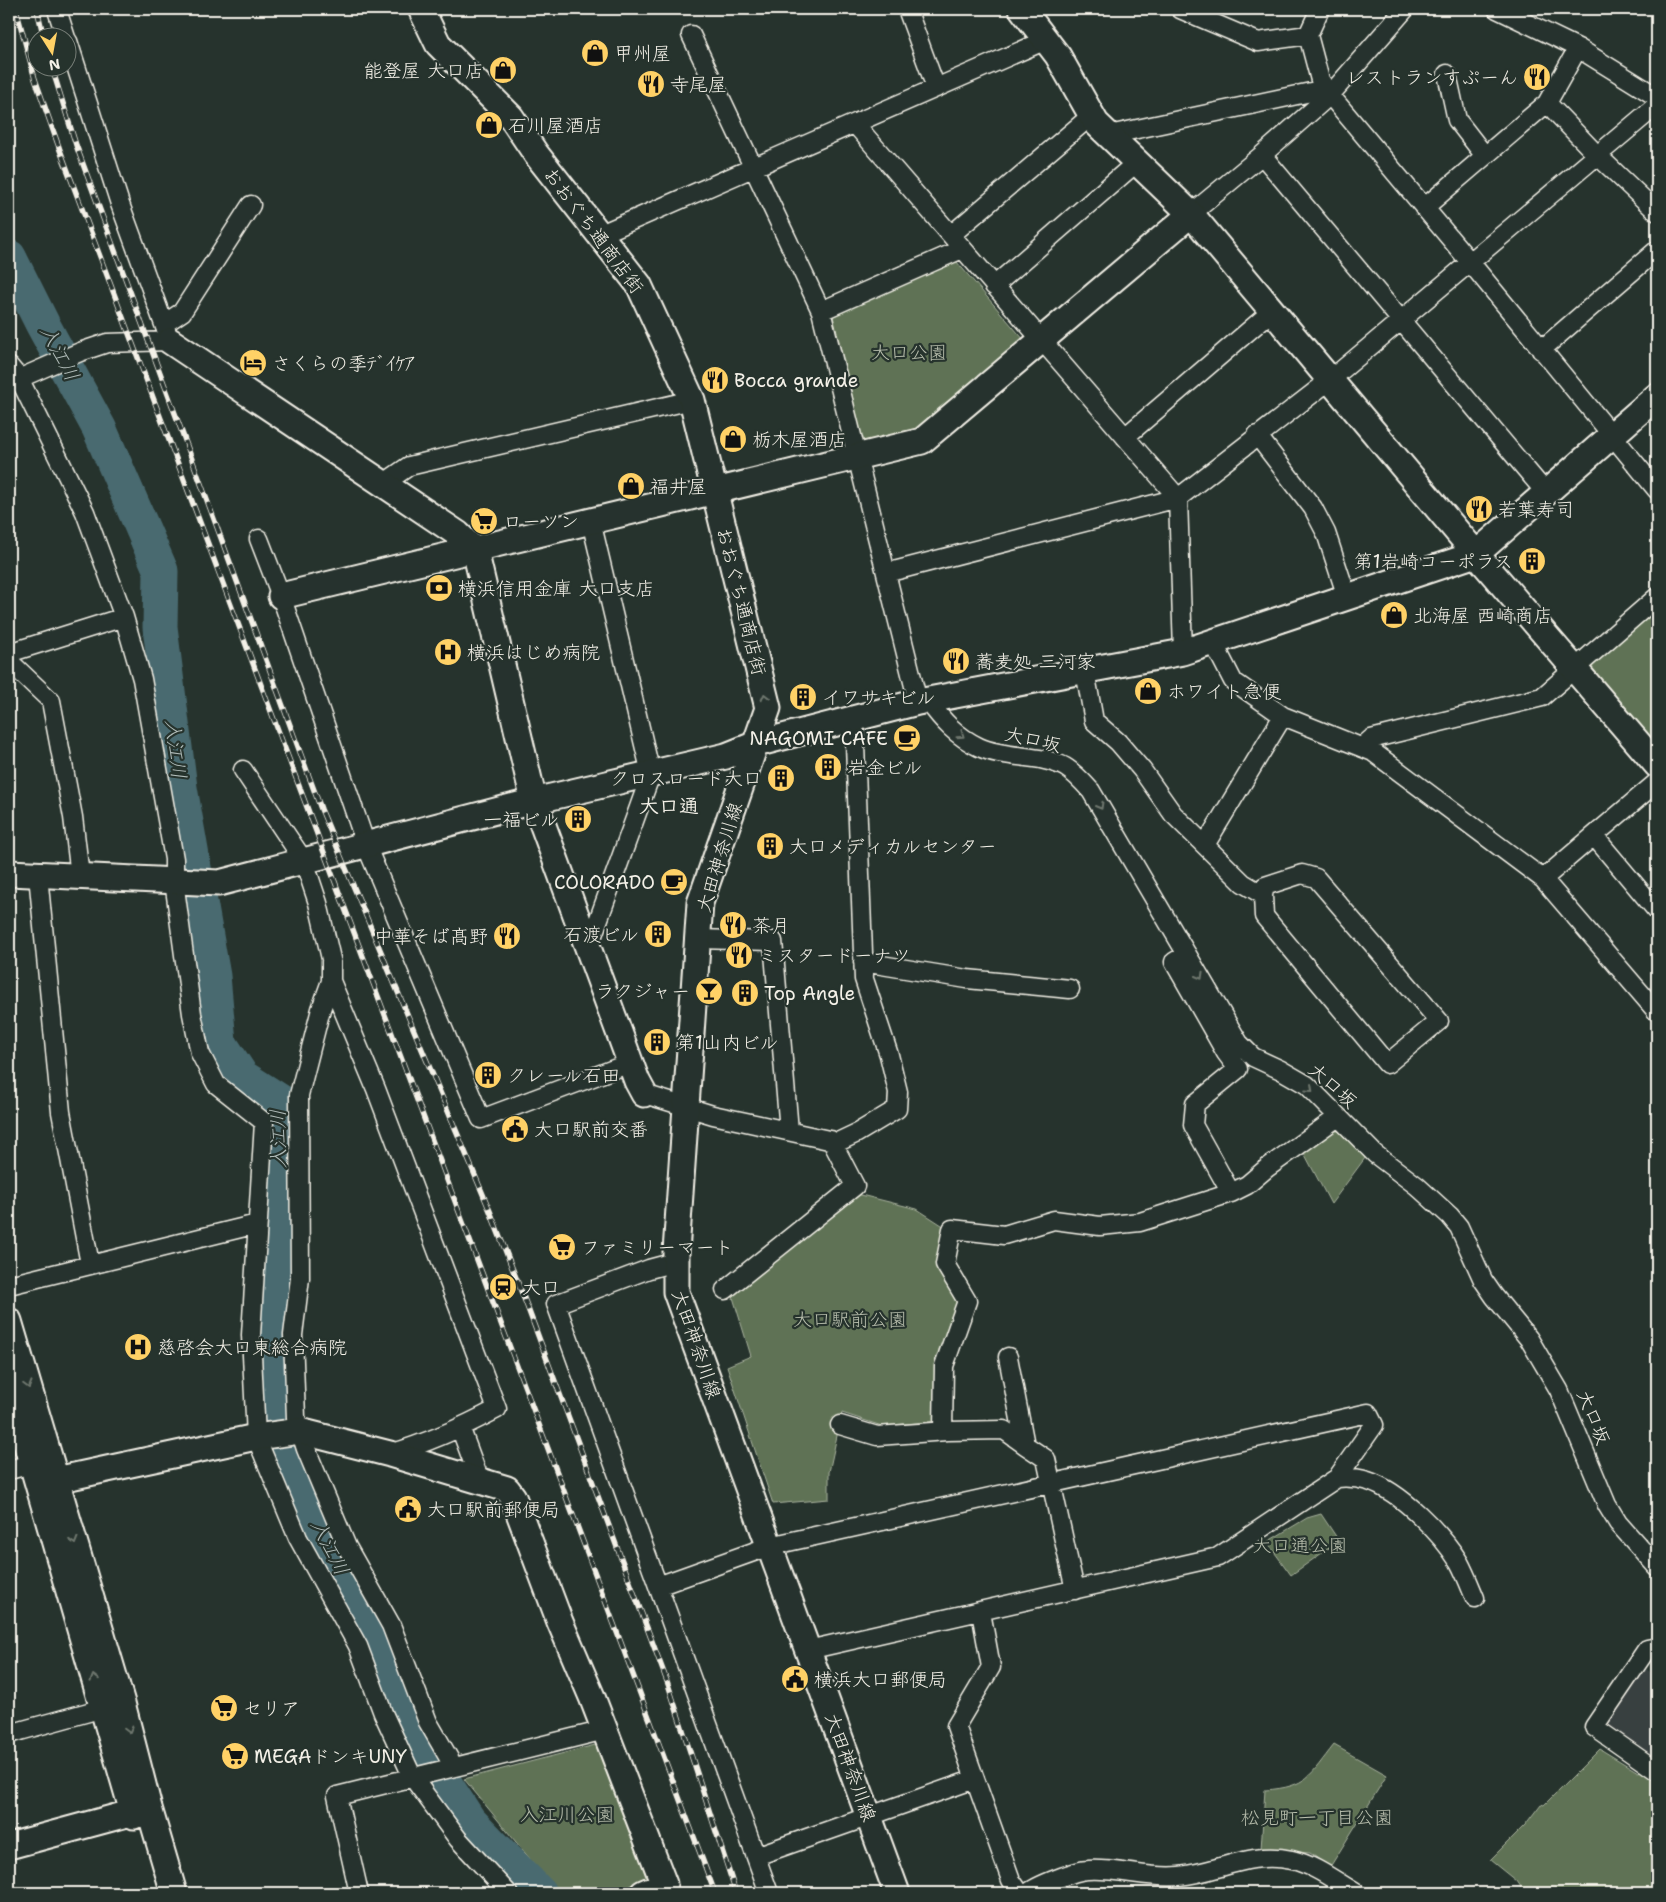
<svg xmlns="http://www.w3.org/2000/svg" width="1666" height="1902" font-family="'Shantell Sans','Klee One',sans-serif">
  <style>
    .built { fill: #384040 }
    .green { fill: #5e7255; stroke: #a9b29e }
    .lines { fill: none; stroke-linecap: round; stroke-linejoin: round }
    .river { stroke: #496a70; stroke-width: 35 }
    .street-casing { stroke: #f4f1e8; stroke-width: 21 }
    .secondary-casing { stroke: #f4f1e8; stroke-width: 29 }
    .street { stroke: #26332d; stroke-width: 18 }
    .secondary { stroke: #26332d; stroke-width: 25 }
    .rail-casing { stroke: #f4f1e8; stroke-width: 5.5 }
    .rail { stroke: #26332d; stroke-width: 4; stroke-dasharray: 11; stroke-linecap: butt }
    .oneway { stroke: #6e766e }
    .labels { text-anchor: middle; stroke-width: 4.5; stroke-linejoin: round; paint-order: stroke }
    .poi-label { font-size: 19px; fill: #f4f1e8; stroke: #26332d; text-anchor: start }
    .street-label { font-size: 19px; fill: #f4f1e8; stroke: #26332d }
    .park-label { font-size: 19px; fill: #b8bead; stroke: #26332d }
    .water-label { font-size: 20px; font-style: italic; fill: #b0bbb8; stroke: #26332d }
    .neighbourhood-label { font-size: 20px; font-weight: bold; fill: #f4f1e8; stroke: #26332d }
  </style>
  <rect width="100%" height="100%" fill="#26332d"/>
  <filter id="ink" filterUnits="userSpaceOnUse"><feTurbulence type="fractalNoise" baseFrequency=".02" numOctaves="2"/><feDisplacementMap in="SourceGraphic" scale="10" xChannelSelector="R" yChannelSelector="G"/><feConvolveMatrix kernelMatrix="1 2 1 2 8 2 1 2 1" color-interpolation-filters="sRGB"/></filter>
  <g filter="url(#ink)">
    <path class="built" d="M1644 1668 1652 1673 1657 1668V1758L1606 1724Z"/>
    <path class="green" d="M956 261 1025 341 914 431 863 442 833 316Z
      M1657 609V744L1589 667Z
      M1329 1131H1338L1365 1158 1331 1204 1303 1151Z
      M853 1193 917 1209 945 1227 962 1304 939 1349 938 1421 882 1426 842 1413 829 1472V1499L773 1504 727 1366 751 1356 732 1294Z
      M1321 1514 1339 1541 1291 1575 1267 1542 1307 1518Z
      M599 1744 650 1875 644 1884 624 1893H558L464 1779Z
      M1334 1745 1387 1775 1330 1867 1310 1853 1261 1849 1265 1790C1308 1787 1310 1775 1334 1745Z
      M1600 1749 1638 1772 1645 1770 1657 1779V1893H1524L1516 1881 1490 1860 1525 1825 1541 1804 1544 1805Z"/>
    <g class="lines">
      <path class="river" d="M9 257 43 325 99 428 161 571 160 627 180 788 213 976 219 1042 242 1077 281 1102 273 1339 281 1439 329 1552 373 1625 416 1739 469 1821 539 1893"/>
      <g class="street-casing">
        <path id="street" d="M59 9 58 13 66 38
          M907 9 936 88
          M1180 9 1258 42 1308 35 1320 9
          M1497 9 1578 48 1657 97
          M691 35 821 311 918 702
          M1308 35 1320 80 1330 95 1470 262 1657 490
          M1447 74 1457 120 1485 156
          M1547 103 1597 155 1657 212
          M855 124 1178 498 1183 652
          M1109 135 1325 89
          M1262 155 1546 493
          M1424 208 1547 103 1578 48
          M1191 214 1262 155 1330 95 1405 9
          M601 234 1046 40
          M951 235 1092 115
          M994 286 1137 162
          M821 311 962 249
          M164 324 182 312 251 205
          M1541 350 1657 250
          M9 366 19 378 85 512 124 617 142 679 174 859V881L192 1014 200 1053 216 1084 264 1122 251 1335 256 1437 298 1538 358 1646 383 1713 413 1778 458 1839 508 1893
          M9 383 80 352 107 343 170 341 120 204 68 41
          M1257 435 1313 508 1326 533 1347 597
          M1125 437 1272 311
          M383 484 409 466 692 400
          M259 539 281 596 366 845 481 1119 630 1063
          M886 573 1178 498 1330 380 1657 105
          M1213 642 1233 681 1283 716 1373 752 1543 879 1657 1012
          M9 653 124 617
          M9 661 51 701 73 817 80 876
          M1085 671 1094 721 1118 742 1142 770 1173 814 1243 883 1263 895 1264 916 1387 1064 1439 1021 1316 878 1302 874 1265 886 1263 895
          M928 701C942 720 956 736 979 747 1005 759 1041 754 1065 767 1075 773 1083 782 1091 791L1239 1043 1253 1057 1281 1070 1307 1085 1375 1154 1417 1186 1450 1216 1459 1227 1483 1280 1494 1296 1529 1339 1559 1390 1607 1505 1618 1523 1657 1567
          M1362 747 1371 739 1542 697 1657 597
          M243 770 304 861 318 903 331 959V981L321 1009 299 1095 300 1278 293 1335 296 1418 306 1449 347 1547 391 1625 428 1722 454 1767
          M1594 836 1657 911
          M1205 845 1283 716
          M38 875 61 1112 90 1264
          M1543 879 1657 782
          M698 939 773 941 789 1131
          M585 941 593 935 651 774 591 521
          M1187 954 1174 962 1226 1053 1238 1069 1195 1104 1193 1125 1231 1193
          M863 962 967 979 1070 989
          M331 981 376 1089 497 1409C463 1427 427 1443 390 1454
          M644 1094 713 1115 838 1142 857 1133 897 1109 898 1092 889 1055 864 979 854 718
          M675 1262 649 1269 556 1304 769 1893
          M9 1285 257 1224
          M725 1290 855 1186 831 1140
          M1008 1357 1025 1445 1046 1459 1075 1590
          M840 1425 877 1436 947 1431 1004 1430 1025 1445
          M460 1427 480 1481
          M943 1431 944 1366 967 1301 945 1264 952 1229 1004 1235 1054 1220 1100 1226 1140 1222 1231 1193 1247 1185 1267 1168 1338 1117
          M9 1470 31 1464
          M1337 1478C1347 1477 1358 1478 1368 1481 1400 1491 1441 1533 1459 1562 1465 1573 1470 1586 1475 1598
          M658 1586 770 1546 1368 1413 1374 1425 1337 1478 1218 1557 808 1650
          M981 1612 991 1667 956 1726 1011 1880 1020 1893
          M1657 1647 1647 1649 1594 1727 1657 1771
          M9 1734 114 1705
          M756 1856 975 1779
          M359 1893 337 1796 605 1730
          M1028 1893C1036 1886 1076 1870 1088 1870 1118 1868 1149 1879 1179 1876 1220 1872 1248 1851 1292 1860 1315 1865 1335 1881 1356 1893"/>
      </g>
      <g class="secondary-casing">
        <path id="secondary" d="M421 9 438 44 511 117 536 154 639 285 692 400 768 708 700 903 676 1252V1292L897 1893
          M1022 9 1058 56 1096 123 1191 214 1476 554 1657 765
          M170 341 458 534 475 550 534 801 637 1081 644 1094
          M281 596 922 441 1191 214
          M9 873 219 883 534 801 726 756 756 744 918 702 1183 652 1476 554 1657 396
          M9 1321 122 1703 149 1808 174 1893
          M9 1384 134 1816
          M31 1464 56 1480 256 1437 300 1431 390 1454 507 1489 513 1497 560 1622 592 1697 664 1884 643 1893
          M9 1846 149 1808"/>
      </g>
      <use href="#street" class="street"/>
      <use href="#secondary" class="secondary"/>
      <g class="rail-casing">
        <path id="rail" d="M16 9 35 79 60 150 715 1893
          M37 9 44 38
          M52 68 76 145 321 809 490 1211 527 1306 668 1684 736 1893"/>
      </g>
      <use href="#rail" class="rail"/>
    </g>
    <defs><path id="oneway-chevron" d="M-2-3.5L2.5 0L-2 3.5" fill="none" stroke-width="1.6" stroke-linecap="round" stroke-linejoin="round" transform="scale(1.25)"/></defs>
    <g class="oneway">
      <use href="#oneway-chevron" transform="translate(765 697) rotate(-104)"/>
      <use href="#oneway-chevron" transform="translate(961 735) rotate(34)"/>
      <use href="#oneway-chevron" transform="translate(1100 806) rotate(60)"/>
      <use href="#oneway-chevron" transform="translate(1200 976) rotate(60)"/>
      <use href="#oneway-chevron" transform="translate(1310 1089) rotate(42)"/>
      <use href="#oneway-chevron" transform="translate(28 1385) rotate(74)"/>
      <use href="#oneway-chevron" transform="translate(74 1541) rotate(74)"/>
      <use href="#oneway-chevron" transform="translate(94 1678) rotate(-106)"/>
      <use href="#oneway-chevron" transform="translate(129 1730) rotate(75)"/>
    </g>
  </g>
  <defs>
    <g id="shop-disc" transform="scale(1.4375)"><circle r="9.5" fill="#ffd166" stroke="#26332d"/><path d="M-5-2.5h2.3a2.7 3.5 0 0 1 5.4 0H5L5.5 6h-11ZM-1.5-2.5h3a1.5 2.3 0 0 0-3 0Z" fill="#111"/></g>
    <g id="restaurant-disc" transform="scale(1.4375)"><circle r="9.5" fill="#ffd166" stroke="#26332d"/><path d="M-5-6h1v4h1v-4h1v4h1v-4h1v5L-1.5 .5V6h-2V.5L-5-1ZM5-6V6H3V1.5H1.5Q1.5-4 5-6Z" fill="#111"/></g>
    <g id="hotel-disc" transform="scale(1.4375)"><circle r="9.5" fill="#ffd166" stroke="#26332d"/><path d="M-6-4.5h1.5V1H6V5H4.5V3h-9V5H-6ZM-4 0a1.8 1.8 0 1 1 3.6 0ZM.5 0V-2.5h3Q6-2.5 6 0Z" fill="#111"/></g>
    <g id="supermarket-disc" transform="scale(1.4375)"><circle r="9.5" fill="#ffd166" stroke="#26332d"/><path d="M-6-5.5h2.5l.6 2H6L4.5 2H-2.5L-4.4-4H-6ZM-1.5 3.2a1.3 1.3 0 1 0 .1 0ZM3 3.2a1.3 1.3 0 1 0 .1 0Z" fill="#111"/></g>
    <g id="building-disc" transform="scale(1.4375)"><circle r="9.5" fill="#ffd166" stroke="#26332d"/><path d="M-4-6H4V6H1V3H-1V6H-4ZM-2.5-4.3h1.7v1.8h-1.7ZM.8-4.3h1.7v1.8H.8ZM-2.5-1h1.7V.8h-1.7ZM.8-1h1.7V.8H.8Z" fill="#111"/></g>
    <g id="bank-disc" transform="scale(1.4375)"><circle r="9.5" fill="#ffd166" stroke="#26332d"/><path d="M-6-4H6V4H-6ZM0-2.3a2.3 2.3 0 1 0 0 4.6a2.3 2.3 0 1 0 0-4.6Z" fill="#111"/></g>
    <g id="hospital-disc" transform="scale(1.4375)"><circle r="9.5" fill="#ffd166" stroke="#26332d"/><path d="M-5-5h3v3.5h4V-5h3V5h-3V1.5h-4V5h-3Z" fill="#111"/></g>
    <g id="cafe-disc" transform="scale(1.4375)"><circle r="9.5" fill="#ffd166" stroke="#26332d"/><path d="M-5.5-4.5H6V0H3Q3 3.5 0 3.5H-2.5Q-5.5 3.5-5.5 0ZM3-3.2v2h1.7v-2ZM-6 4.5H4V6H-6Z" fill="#111"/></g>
    <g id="bar-disc" transform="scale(1.4375)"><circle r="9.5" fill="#ffd166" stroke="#26332d"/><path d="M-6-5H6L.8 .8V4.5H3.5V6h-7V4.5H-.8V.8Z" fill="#111"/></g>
    <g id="civic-disc" transform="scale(1.4375)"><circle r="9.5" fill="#ffd166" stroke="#26332d"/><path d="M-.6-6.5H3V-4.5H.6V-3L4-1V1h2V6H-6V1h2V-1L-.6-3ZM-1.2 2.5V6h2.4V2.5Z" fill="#111"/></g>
    <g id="station-disc" transform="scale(1.4375)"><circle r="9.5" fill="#ffd166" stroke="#26332d"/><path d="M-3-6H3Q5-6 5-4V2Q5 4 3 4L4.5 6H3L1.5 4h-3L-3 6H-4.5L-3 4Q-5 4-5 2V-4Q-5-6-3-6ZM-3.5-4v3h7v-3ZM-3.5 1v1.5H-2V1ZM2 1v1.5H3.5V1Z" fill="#111"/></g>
  </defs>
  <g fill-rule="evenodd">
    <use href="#shop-disc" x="595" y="53"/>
    <use href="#shop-disc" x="503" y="70"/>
    <use href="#restaurant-disc" x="1537" y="77"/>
    <use href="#restaurant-disc" x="651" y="84"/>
    <use href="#shop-disc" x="489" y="125"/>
    <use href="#hotel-disc" x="253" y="363"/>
    <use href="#restaurant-disc" x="715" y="380"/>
    <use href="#shop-disc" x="733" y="439"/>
    <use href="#shop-disc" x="631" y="486"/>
    <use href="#restaurant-disc" x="1479" y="509"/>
    <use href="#supermarket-disc" x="484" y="521"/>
    <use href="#building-disc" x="1532" y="561"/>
    <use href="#bank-disc" x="439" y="588"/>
    <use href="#shop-disc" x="1394" y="615"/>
    <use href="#hospital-disc" x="448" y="652"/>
    <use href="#restaurant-disc" x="956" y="661"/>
    <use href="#shop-disc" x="1148" y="691"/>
    <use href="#building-disc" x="803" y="697"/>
    <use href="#cafe-disc" x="907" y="738"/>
    <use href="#building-disc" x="828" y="767"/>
    <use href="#building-disc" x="781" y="778"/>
    <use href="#building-disc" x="578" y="819"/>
    <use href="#building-disc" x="770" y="846"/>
    <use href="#cafe-disc" x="674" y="882"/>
    <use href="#restaurant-disc" x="733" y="925"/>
    <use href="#building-disc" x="658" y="934"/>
    <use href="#restaurant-disc" x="507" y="936"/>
    <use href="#restaurant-disc" x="739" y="955"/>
    <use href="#bar-disc" x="709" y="991"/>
    <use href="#building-disc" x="745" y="993"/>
    <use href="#building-disc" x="657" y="1042"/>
    <use href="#building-disc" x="488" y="1075"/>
    <use href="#civic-disc" x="515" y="1129"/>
    <use href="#supermarket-disc" x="562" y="1247"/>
    <use href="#station-disc" x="503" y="1287"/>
    <use href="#hospital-disc" x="138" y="1347"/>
    <use href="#civic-disc" x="408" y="1509"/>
    <use href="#civic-disc" x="795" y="1679"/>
    <use href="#supermarket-disc" x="224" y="1708"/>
    <use href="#supermarket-disc" x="235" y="1756"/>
  </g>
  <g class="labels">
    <g class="poi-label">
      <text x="614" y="60">甲州屋</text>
      <text x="484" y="77" text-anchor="end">能登屋 大口店</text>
      <text x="1518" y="84" text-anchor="end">レストランすぷーん</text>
      <text x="670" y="91">寺尾屋</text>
      <text x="508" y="132">石川屋酒店</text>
      <text x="272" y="370">さくらの季ﾃﾞｲｹｱ</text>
      <text x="734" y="387">Bocca grande</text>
      <text x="752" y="446">栃木屋酒店</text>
      <text x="650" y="493">福井屋</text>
      <text x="1498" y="516">若葉寿司</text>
      <text x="503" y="528">ローソン</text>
      <text x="1513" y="568" text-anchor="end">第1岩崎コーポラス</text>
      <text x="458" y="595">横浜信用金庫 大口支店</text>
      <text x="1413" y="622">北海屋 西崎商店</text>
      <text x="467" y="659">横浜はじめ病院</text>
      <text x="975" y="668">蕎麦処 三河家</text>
      <text x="1167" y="698">ホワイト急便</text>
      <text x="822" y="704">イワサキビル</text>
      <text x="888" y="745" text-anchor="end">NAGOMI CAFE</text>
      <text x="847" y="774">岩金ビル</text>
      <text x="762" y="785" text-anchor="end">クロスロード大口</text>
      <text x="559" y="826" text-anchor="end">一福ビル</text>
      <text x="789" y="853">大口メディカルセンター</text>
      <text x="655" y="889" text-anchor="end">COLORADO</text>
      <text x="752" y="932">茶月</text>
      <text x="639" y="941" text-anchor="end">石渡ビル</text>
      <text x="488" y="943" text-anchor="end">中華そば髙野</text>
      <text x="758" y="962">ミスタードーナツ</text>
      <text x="690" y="998" text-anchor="end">ラクジャー</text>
      <text x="764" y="1000">Top Angle</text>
      <text x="676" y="1049">第1山内ビル</text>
      <text x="507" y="1082">クレール石田</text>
      <text x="534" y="1136">大口駅前交番</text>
      <text x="581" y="1254">ファミリーマート</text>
      <text x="522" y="1294">大口</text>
      <text x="157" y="1354">慈啓会大口東総合病院</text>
      <text x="427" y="1516">大口駅前郵便局</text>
      <text x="814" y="1686">横浜大口郵便局</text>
      <text x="243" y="1715">セリア</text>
      <text x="254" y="1763">MEGAドンキUNY</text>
    </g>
    <g class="street-label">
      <text transform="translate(594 230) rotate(53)" y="7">おおぐち通商店街</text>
      <text transform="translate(742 601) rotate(76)" y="7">おおぐち通商店街</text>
      <text transform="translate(1033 739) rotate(13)" y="7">大口坂</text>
      <text transform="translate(719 857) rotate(-73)" y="7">大田神奈川線</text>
      <text transform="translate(1333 1085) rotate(42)" y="7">大口坂</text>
      <text transform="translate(697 1344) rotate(71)" y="7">大田神奈川線</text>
      <text transform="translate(1594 1417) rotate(68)" y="7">大口坂</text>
      <text transform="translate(851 1767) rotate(70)" y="7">大田神奈川線</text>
    </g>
    <g class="park-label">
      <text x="909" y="359">大口公園</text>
      <text x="850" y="1326">大口駅前公園</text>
      <text x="1300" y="1552">大口通公園</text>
      <text x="567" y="1821">入江川公園</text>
      <text x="1317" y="1824">松見町一丁目公園</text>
    </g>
    <g class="water-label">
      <text transform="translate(60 353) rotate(62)" y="7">入江川</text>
      <text transform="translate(176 749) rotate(83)" y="7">入江川</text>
      <text transform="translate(278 1139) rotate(-91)" y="7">入江川</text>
      <text transform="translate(330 1547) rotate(63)" y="7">入江川</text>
    </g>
    <g class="neighbourhood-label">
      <text x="669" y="813">大口通</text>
    </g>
  </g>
  <rect width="1666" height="1902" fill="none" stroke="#26332d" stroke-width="30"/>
  <rect x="15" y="15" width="1636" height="1872" fill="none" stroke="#f4f1e8" stroke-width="2" filter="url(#ink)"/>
  <g transform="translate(52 52) rotate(169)"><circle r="24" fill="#26332d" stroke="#787f78"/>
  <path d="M0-4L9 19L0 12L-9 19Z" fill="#ffd166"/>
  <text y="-8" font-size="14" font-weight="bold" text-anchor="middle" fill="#f4f1e8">N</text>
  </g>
</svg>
